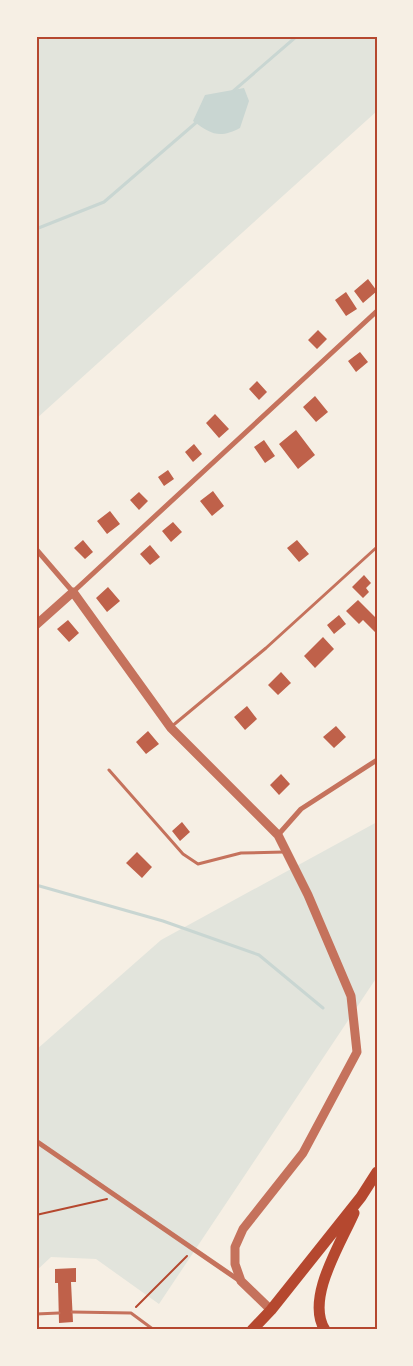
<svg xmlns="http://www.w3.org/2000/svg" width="413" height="1366" font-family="Barlow,sans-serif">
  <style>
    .green { fill: #e2e4dc }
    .water { fill: #c9d6d2 }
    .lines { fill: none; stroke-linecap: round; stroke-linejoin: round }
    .stream { stroke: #c9d6d2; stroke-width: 3 }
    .building { fill: #bf614a }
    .path { stroke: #b5482f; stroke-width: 2 }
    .service { stroke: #c5725c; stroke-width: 3 }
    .minor { stroke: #c5725c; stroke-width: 5 }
    .tertiary { stroke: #c5725c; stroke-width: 9 }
    .primary { stroke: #b5482f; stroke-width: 11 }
    .neatline { fill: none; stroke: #b5482f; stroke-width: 2 }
  </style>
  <rect width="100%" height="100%" fill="#f6efe4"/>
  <path class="green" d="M36 36H377V111L36 419Z
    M377 822V977L159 1304 96 1259 51 1257 36 1271V1050L161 940Z"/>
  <path class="water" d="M244 88 249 101 240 128C219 139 211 134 193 121L205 95Z"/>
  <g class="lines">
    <path class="stream" d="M231 93 297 36
      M36 229 104 202 198 121
      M36 885 163 921 259 955 323 1008"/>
  </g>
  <path class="building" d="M368 279 377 291 363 303 354 291Z
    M346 292 357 309 346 316 335 300Z
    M318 330 327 339 317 349 308 340Z
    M360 352 368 362 356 372 348 361Z
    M257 381 267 392 259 400 249 389Z
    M315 396 328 412 316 422 303 407Z
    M215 414 229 429 219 438 206 423Z
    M296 430 315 455 298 469 279 444Z
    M264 440 275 456 265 463 254 447Z
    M194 444 202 454 193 462 185 452Z
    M168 470 174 479 164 486 158 477Z
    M213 491 224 506 212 516 200 501Z
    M139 492 148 501 139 510 130 500Z
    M110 511 120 524 107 534 97 521Z
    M173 522 182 532 171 542 162 531Z
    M83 540 93 552 85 559 74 548Z
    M297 540 309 554 299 562 287 548Z
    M150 545 160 557 150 565 140 554Z
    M364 575 371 583 366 588 369 592 363 598 352 587Z
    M108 587 120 601 107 612 96 598Z
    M358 600 377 619V634L363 620 359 624 346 611Z
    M339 615 346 624 334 634 327 625Z
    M68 620 79 633 69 642 57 629Z
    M323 637 334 649 315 668 304 656Z
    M281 672 291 683 278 695 268 685Z
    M247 706 257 719 245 730 234 717Z
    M336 726 346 737 334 748 323 737Z
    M148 731 159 744 146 754 136 742Z
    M281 774 290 784 279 795 270 785Z
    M182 822 190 832 180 841 172 831Z
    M137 852 152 867 142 878 126 863Z
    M76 1268V1282H71L73 1322 59 1323 58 1283H55V1269Z"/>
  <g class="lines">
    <path class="path" d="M36 1215 107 1199
      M136 1307 187 1256"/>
    <path class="service" d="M171 727 266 648 377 547
      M109 770 183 854 198 864 241 853 284 852
      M72 1312 131 1313 154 1330
      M36 1314 59 1313"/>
    <path class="minor" d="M36 549 73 592 377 311
      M278 835 301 809 377 760
      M36 1141 240 1281"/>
    <path class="tertiary" d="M36 625 73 592 171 728 278 835 308 895 351 996 357 1052 303 1153 243 1229 235 1247V1264L241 1281 271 1310"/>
    <path class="primary" d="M252 1330 271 1310 361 1197 377 1172
      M325 1330C305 1299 341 1243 354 1213"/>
  </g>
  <rect width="413" height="1366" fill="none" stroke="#f6efe4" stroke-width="75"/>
  <rect x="38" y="38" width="338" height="1290" class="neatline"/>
</svg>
